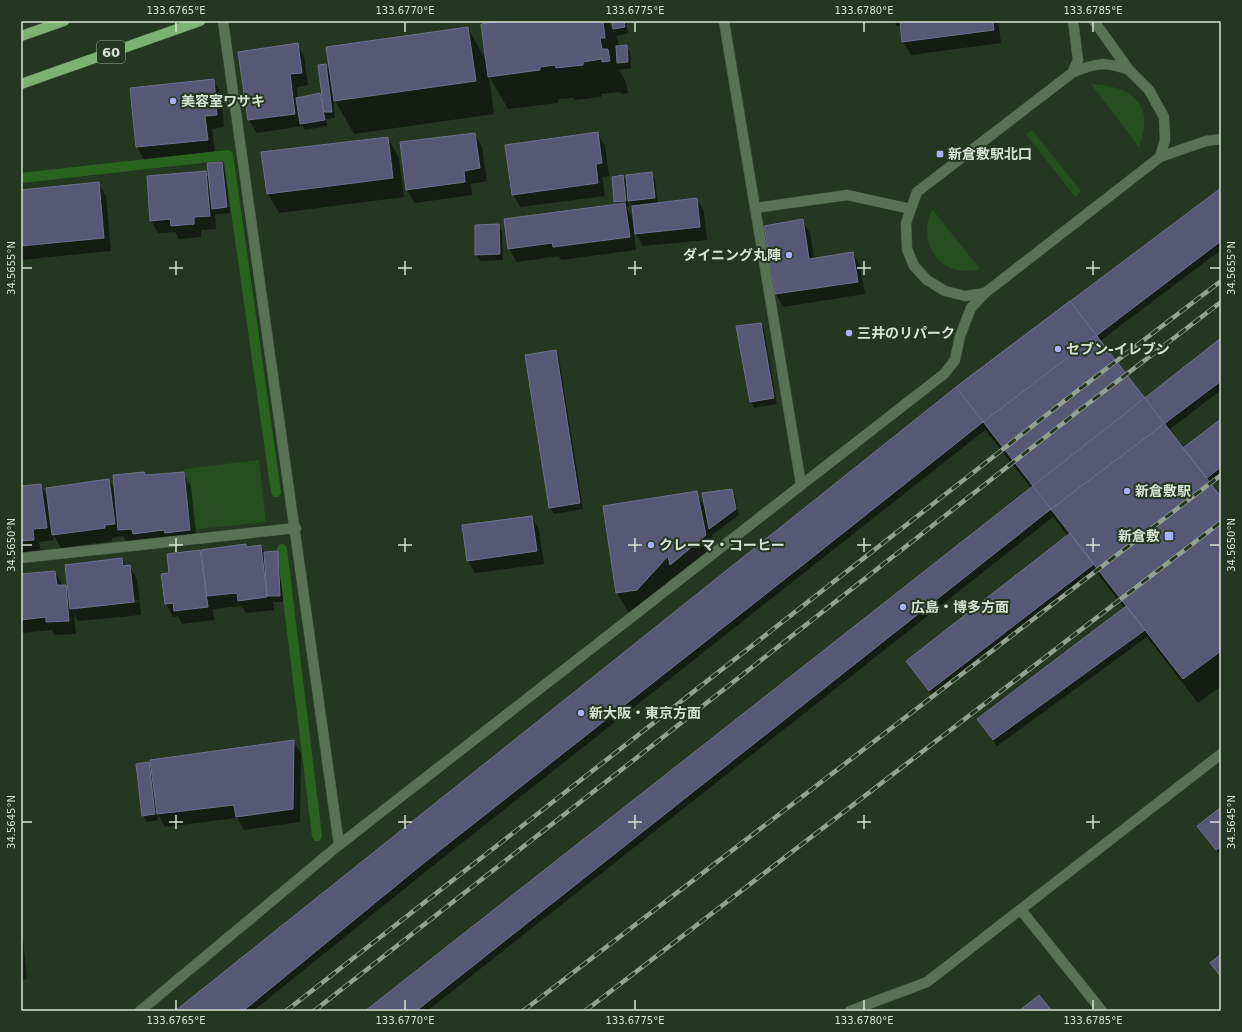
<svg xmlns="http://www.w3.org/2000/svg" width="1242" height="1032" font-family="'DejaVu Sans','Noto Sans JP',sans-serif">
  <style>
    .green { fill: #254d1f }
    .shadow { fill: #0007; fill-rule: evenodd }
    .lines { fill: none; stroke-linecap: round; stroke-linejoin: round }
    .stream { stroke: #28641e; stroke-width: 10 }
    .building { fill: #565876; stroke: #6d708f }
    .minor-casing { stroke: #40533e; stroke-width: 11 }
    .tertiary-casing { stroke: #40533e; stroke-width: 11 }
    .primary-casing { stroke: #40533e; stroke-width: 11 }
    .minor { stroke: #597255; stroke-width: 10 }
    .tertiary { stroke: #597255; stroke-width: 10 }
    .primary { stroke: #7db174; stroke-width: 10 }
    .rail-casing { stroke: #93a391; stroke-width: 4.5 }
    .rail { stroke: #243821; stroke-width: 3; stroke-dasharray: 9; stroke-linecap: butt }
    .ticks { fill: none; stroke: #d6e3d4; stroke-width: 1.5 }
    .poi-dot { fill: #aab0fb; stroke: #243821; stroke-width: 1.5 }
    .labels { text-anchor: middle; stroke-width: 4; stroke-linejoin: round; paint-order: stroke }
    .shield { fill: #243821; stroke: #a1b09e; stroke-width: 1 }
    .shield-label { font-size: 13px; font-weight: bold; fill: #d6e3d4 }
    .poi-label { font-size: 14px; font-weight: bold; fill: #d6e3d4; stroke: #243821; text-anchor: start }
    .neatline { fill: none; stroke: #d6e3d4; stroke-width: 1.5 }
    .ticks-label { font-size: 10px; text-anchor: middle; fill: #d6e3d4 }
  </style>
  <rect width="100%" height="100%" fill="#243821"/>
  <path class="green" d="M1091 84C1131 86 1156 103 1139 147Z
    M1032 130 1081 191 1075 197 1026 134Z
    M932 209 980 269C941 279 916 245 932 209Z
    M259 460 266 522 191 530 184 469Z"/>
  <path class="shadow" d="M511 21H608L614 32 613 21H626L628 33 616 36 620 47 626 46 630 52 631 68 619 70 626 82 628 93 622 94 620 92 601 94V97L575 100 574 98 558 99V103L508 109 489 76 494 114 354 134 333 97 335 118 326 119 327 126 305 130 303 126 257 133 249 120 240 52 297 44 304 57 308 85 297 87 298 98 319 94 323 102 326 65 331 74 468 28 487 63Z
    M894 21H998L1001 43 911 55 903 42 901 26H897Z
    M213 80 221 93 224 127 212 129 215 153 144 160 137 147 131 89Z
    M597 133 605 146 609 176 602 177 605 196 520 207 513 194Z
    M475 134 482 147 487 181 471 184 472 195 415 203 407 190Z
    M388 138 399 158 404 197 279 213 268 194Z
    M222 163 225 170 230 213 215 215 216 229 201 230V237L179 239 175 232 158 233 151 220 205 172 210 180Z
    M651 173 655 180 658 204 697 199 704 212 707 240 643 246 635 232 633 207 628 199 629 207H626L632 217 636 250 561 260 559 256 517 262 509 249 505 220 617 205 615 201 623 176 628 185Z
    M98 183 106 196 111 251 21 260V191Z
    M1221 188V250L1100 341 1145 399 1221 339V390L1169 430 1183 449 1221 421V476L1210 484 1221 498V686L1198 703 1147 637 997 746 978 720 1125 609 1096 572 933 697 907 661 1068 536 1053 517 427 1011H365L1031 488 985 430 429 869 253 1011H177Z
    M802 221 810 233 814 259 853 253 860 266 865 294 783 307 776 294 765 226Z
    M498 225 502 232 503 260 480 261 476 255Z
    M761 324 764 330 777 404 754 408 751 401Z
    M556 351 559 358 583 509 554 514 550 507Z
    M144 473 146 476 183 473 191 486 197 543H127L123 536 112 538V541L61 548 53 534 54 540 39 542 41 553 21 555V487L41 485 48 498 109 480 116 493Z
    M731 490 735 496 739 515 712 535 716 554 648 609 628 612 617 593 696 492 705 508Z
    M532 517 539 530 544 564 475 573 468 561Z
    M245 545 247 548 261 546 265 553 277 552 281 559 283 602H273L274 610 246 613 242 606 213 609 214 620 182 624 178 616 173 617 166 604 170 573 199 551 202 557Z
    M122 559 126 566H129L137 579 141 615 78 621 74 614 76 634 54 635 52 630 21 633V575L55 572 63 586H65L69 591ZM139 600V602L75 609V607Z
    M293 741 301 754 300 822 244 830 237 818 165 827 157 813 158 820 147 822 143 816 148 763 153 770Z
    M1219 809 1221 811V856L1198 827Z
    M21 918 27 979 21 980Z"/>
  <g class="lines">
    <path class="stream" d="M21 178 228 155 276 492
      M282 549 317 836"/>
  </g>
  <path class="building" d="M503 21H603L605 38H600L602 49H608L610 61 602 62V59L583 62V65L556 68 555 65 540 67V70L488 77 481 24Z
    M612 21H624L625 27 613 29Z
    M900 21H993L994 30 902 42Z
    M468 27 476 81 334 101 326 47Z
    M298 43 302 73 290 74 295 114 248 120 238 52Z
    M627 45 628 62 617 63 616 46Z
    M326 64 332 112H324L318 65Z
    M214 79 217 115 205 116 208 140 136 147 130 88Z
    M320 93 325 120 300 124 296 98Z
    M598 132 602 163 596 164 598 183 512 195 505 145Z
    M475 133 480 168 464 171 465 182 406 190 400 142Z
    M388 137 393 178 267 194 261 152Z
    M222 162 227 207 212 209 207 163Z
    M206 171 210 216 194 217V224L171 226 170 219 150 221 147 176Z
    M652 172 655 198 628 201 626 175Z
    M623 175 626 201 614 202 612 177Z
    M99 182 104 238 21 246V190Z
    M1221 188V241L983 422 804 564 425 862 243 1011H175L956 387Z
    M697 198 700 227 635 234 632 206Z
    M625 203 630 237 553 247 552 243 508 249 504 219Z
    M803 219 809 259 853 252 858 282 775 294 764 226Z
    M499 224 500 254 475 255V225Z
    M1070 301 1221 497V651L1183 679 956 387Z
    M761 323 774 398 750 402 736 326Z
    M1221 338V381L1051 509 416 1011H365Z
    M556 350 580 503 549 508 525 355Z
    M1221 419V467L1207 478 1183 448Z
    M144 472 145 475 184 472 190 530 165 533 164 530 133 534 132 529 118 530 113 475Z
    M109 479 115 524 105 525V528L52 535 46 488Z
    M41 484 47 528 33 529 34 540 21 541V486Z
    M732 489 736 509 709 529 702 493Z
    M697 491 706 535 670 565 668 556 637 590 616 593 603 506Z
    M532 516 537 551 467 561 462 525Z
    M1070 533 1094 564 929 691 906 661Z
    M246 544V547L261 545 267 597 238 601 237 593 207 596 201 550Z
    M200 550 208 607 174 611 173 603 165 604 161 574 169 573 167 554Z
    M278 551 280 596H267L264 552Z
    M122 558 123 566 130 565 134 602 70 609 65 565Z
    M55 571 57 585H66L69 621 46 622V617L21 620V574Z
    M1126 606 1145 630 993 740 977 719Z
    M294 740 293 809 236 817 234 805 157 814 150 760Z
    M149 762 155 814 142 816 136 764Z
    M1220 808 1221 847 1216 850 1197 826Z
    M1221 954V977L1210 963Z
    M1039 995 1052 1011H1019Z"/>
  <g class="lines">
    <g class="minor-casing">
      <path id="minor" d="M223 21 339 845
        M724 21 801 484
        M1073 21 1078 60 1072 73 917 192 906 223 907 249 914 266 927 280 945 291 965 296 985 293 1160 157 1165 140 1164 117 1149 90 1129 70 1094 21
        M1072 73C1094 63 1106 61 1129 70
        M1160 157 1206 141 1221 139
        M755 208 847 195 911 209
        M21 558 296 528
        M1021 910 1102 1011
        M140 1011 339 845 944 374 955 360 960 336 971 308 985 293"/>
    </g>
    <g class="tertiary-casing">
      <path id="tertiary" d="M850 1011 927 982 1221 754"/>
    </g>
    <g class="primary-casing">
      <path id="primary" d="M21 36 64 21
        M21 84 200 21"/>
    </g>
    <use href="#minor" class="minor"/>
    <use href="#tertiary" class="tertiary"/>
    <use href="#primary" class="primary"/>
    <g class="rail-casing">
      <path id="rail" d="M286 1011 1072 395 1221 281
        M314 1011 1081 409 1221 302
        M523 1011 1221 475
        M585 1011 1221 522"/>
    </g>
    <use href="#rail" class="rail"/>
  </g>
  <path class="ticks" d="M176 22V32M405 22V32M635 22V32M864 22V32M1093 22V32M176 261V275M405 261V275M635 261V275M864 261V275M1093 261V275M22 268H32M169 268H183M398 268H412M628 268H642M857 268H871M1086 268H1100M1210 268H1220M176 538V552M405 538V552M635 538V552M864 538V552M1093 538V552M22 545H32M169 545H183M398 545H412M628 545H642M857 545H871M1086 545H1100M1210 545H1220M176 815V829M405 815V829M635 815V829M864 815V829M1093 815V829M22 822H32M169 822H183M398 822H412M628 822H642M857 822H871M1086 822H1100M1210 822H1220M176 1000V1010M405 1000V1010M635 1000V1010M864 1000V1010M1093 1000V1010"/>
  <g class="poi-dot">
    <circle cx="173" cy="101" r="4"/>
    <rect x="936" y="150" width="8" height="8" rx="2"/>
    <circle cx="789" cy="255" r="4"/>
    <circle cx="849" cy="333" r="4"/>
    <circle cx="1058" cy="349" r="4"/>
    <circle cx="1127" cy="491" r="4"/>
    <rect x="1164" y="531" width="10" height="10" rx="2"/>
    <circle cx="651" cy="545" r="4"/>
    <circle cx="903" cy="607" r="4"/>
    <circle cx="581" cy="713" r="4"/>
  </g>
  <g class="labels">
    <rect class="shield" x="97" y="41" width="28" height="22" rx="3"/>
    <g class="shield-label">
      <text x="111" y="57">60</text>
    </g>
    <g class="poi-label">
      <text x="181" y="106">美容室ワサキ</text>
      <text x="948" y="159">新倉敷駅北口</text>
      <text x="781" y="260" text-anchor="end">ダイニング丸陣</text>
      <text x="857" y="338">三井のリパーク</text>
      <text x="1066" y="354">セブン-イレブン</text>
      <text x="1135" y="496">新倉敷駅</text>
      <text x="1160" y="541" text-anchor="end">新倉敷</text>
      <text x="659" y="550">クレーマ・コーヒー</text>
      <text x="911" y="612">広島・博多方面</text>
      <text x="589" y="718">新大阪・東京方面</text>
    </g>
  </g>
  <rect width="1242" height="1032" fill="none" stroke="#243821" stroke-width="44"/>
  <rect x="22" y="22" width="1198" height="988" class="neatline"/>
  <g class="ticks-label">
    <text x="176" y="14">133.6765°E</text>
    <text x="405" y="14">133.6770°E</text>
    <text x="635" y="14">133.6775°E</text>
    <text x="864" y="14">133.6780°E</text>
    <text x="1093" y="14">133.6785°E</text>
    <text transform="translate(11 268) rotate(-90)" y="4">34.5655°N</text>
    <text transform="translate(1231 268) rotate(-90)" y="4">34.5655°N</text>
    <text transform="translate(11 545) rotate(-90)" y="4">34.5650°N</text>
    <text transform="translate(1231 545) rotate(-90)" y="4">34.5650°N</text>
    <text transform="translate(11 822) rotate(-90)" y="4">34.5645°N</text>
    <text transform="translate(1231 822) rotate(-90)" y="4">34.5645°N</text>
    <text x="176" y="1024">133.6765°E</text>
    <text x="405" y="1024">133.6770°E</text>
    <text x="635" y="1024">133.6775°E</text>
    <text x="864" y="1024">133.6780°E</text>
    <text x="1093" y="1024">133.6785°E</text>
  </g>
</svg>
